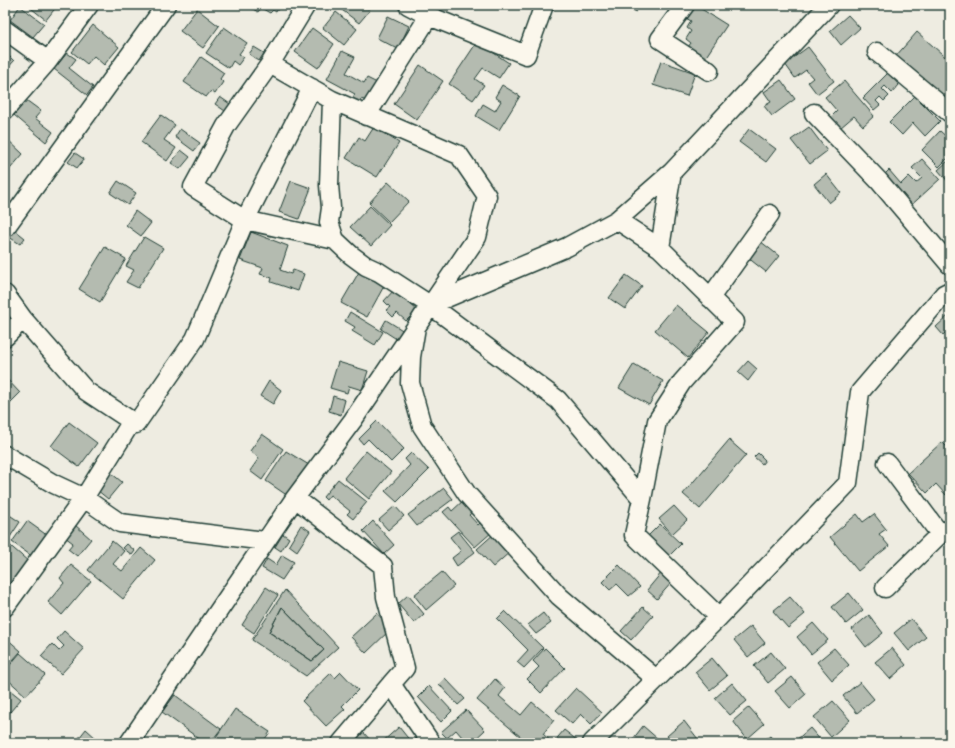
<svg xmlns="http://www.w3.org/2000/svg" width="955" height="748" font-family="Delius,sans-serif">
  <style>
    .building { fill: #b4bbb0; stroke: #1f3d34; fill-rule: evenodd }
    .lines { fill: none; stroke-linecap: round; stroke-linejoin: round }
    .street-casing { stroke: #1f3d34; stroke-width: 21 }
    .street { stroke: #fbf7ec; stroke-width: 18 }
  </style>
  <rect width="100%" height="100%" fill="#eeece1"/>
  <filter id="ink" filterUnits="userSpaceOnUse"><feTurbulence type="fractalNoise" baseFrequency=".025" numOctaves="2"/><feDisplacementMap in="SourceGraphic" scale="8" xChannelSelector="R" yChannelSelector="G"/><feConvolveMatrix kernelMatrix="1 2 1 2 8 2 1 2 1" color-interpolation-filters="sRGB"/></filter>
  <g filter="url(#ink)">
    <path class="building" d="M27 5H56L57 6 46 20Z
      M246 5H280L276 12 273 10 270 13 261 8 258 12Z
      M339 5H365L370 10 359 23 338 7Z
      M626 5H640L636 12Z
      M695 5 727 25 701 64 684 52 691 43 686 39 691 31 687 28 691 21 686 18Z
      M20 6 44 24 33 37 10 20Z
      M197 9 219 26 203 48 180 31Z
      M336 12 357 29 344 45 323 28Z
      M848 15 860 28 841 45 830 31Z
      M388 16 409 26 398 49 377 38Z
      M93 25 119 47 104 65 94 56 87 64 72 52Z
      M224 27 247 43 239 54 244 57 238 65 233 61 229 68 206 53Z
      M312 28 334 44 318 68 295 52Z
      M917 32 950 61V104L895 57Z
      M477 42 509 63 499 78 483 68 475 79 484 85 473 100 449 84Z
      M254 47 264 53 259 61 249 54Z
      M808 47 834 81 817 94 808 82 813 78 806 70 795 78 785 64Z
      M342 51 355 57 346 73 364 83 367 78 377 83 367 101 361 99 359 103 352 99 355 94 327 79Z
      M5 52 14 61 5 71Z
      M67 53 76 59 69 68 93 87 87 95 54 69Z
      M201 57 224 73 220 79 223 82 215 94 211 91 206 97 184 82Z
      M661 61 695 73 687 96 653 85Z
      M420 65 443 81 417 120 394 104Z
      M888 73 899 85 892 93 885 86 882 89 889 96 884 101 880 97 876 101 880 105 874 110 863 98Z
      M781 80 795 99 772 116 764 106 771 102 764 92Z
      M844 81 874 116 863 126 854 116 840 128 831 117 837 111 825 97Z
      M502 85 520 96 499 130 476 116 483 104 495 111 501 101 495 97Z
      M915 96 940 121 925 136 913 123 902 135 889 122Z
      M220 97 230 104 225 111 215 104Z
      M26 100 41 111 35 118 53 132 46 142 14 115Z
      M161 115 175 125 164 140 176 148 167 161 141 142Z
      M374 127 399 143 377 177 346 158 359 137 365 141Z
      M809 127 827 151 810 164 791 140Z
      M180 129 200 143 194 151 175 137Z
      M749 129 776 149 766 162 739 142Z
      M940 131 950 140V156L939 167 922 150Z
      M5 137 23 154 10 169 5 165Z
      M181 150 190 157 180 169 171 163Z
      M75 153 84 159 77 168 68 162Z
      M922 159 940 179 907 209 879 180 889 170 901 184 909 176 916 183 922 178 912 168Z
      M948 161 950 163V184L938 170Z
      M826 174 841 193 829 203 814 184Z
      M118 181 136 193 128 205 110 193Z
      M291 181 311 188 299 219 279 212Z
      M388 182 409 201 389 222 369 203Z
      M370 206 390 225 371 246 350 227Z
      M135 211 151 223 141 236 126 225Z
      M15 230 25 238 20 244 9 237Z
      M251 232 288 246 280 270 291 274 293 270 304 274 298 291 271 282 272 278 260 274 263 268 240 260Z
      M144 237 163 248 138 288 126 282 134 270 126 266Z
      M760 241 779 256 766 272 747 257Z
      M105 247 126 259 100 302 79 289Z
      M359 272 384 286 367 317 341 303Z
      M626 275 642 286 625 309 609 298Z
      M394 290 417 310 406 321 397 313 393 317 386 310 390 307 384 301Z
      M676 305 709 332 688 358 655 330Z
      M350 312 383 332 375 345 352 331 355 327 345 321Z
      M950 314V328L943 335 936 327Z
      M386 320 404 331 398 340 381 329Z
      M748 361 757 369 748 381 738 372Z
      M338 362 368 371 362 390 349 386 347 393 330 388Z
      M634 364 663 381 649 405 619 388Z
      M5 377 20 393 7 406 5 404Z
      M269 381 281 390 273 404 260 396Z
      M333 396 345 400 341 415 329 411Z
      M377 421 404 449 391 462 368 439 363 444 359 439Z
      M69 422 97 443 79 467 51 446Z
      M262 434 283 449 262 480 250 471 259 458 250 451Z
      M729 440 746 455 700 509 683 494Z
      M942 442 950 450V492L946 495 936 484 927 493 908 473Z
      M286 451 309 465 288 496 266 481Z
      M366 451 391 472 369 499 344 478Z
      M411 453 429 470 397 502 385 491 410 465 405 459Z
      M758 453 765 460 762 464 754 457Z
      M111 473 122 482 108 499 97 490Z
      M338 479 367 502 353 519 347 514 350 511 330 495 326 500 323 497Z
      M444 488 453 499 417 526 408 515Z
      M465 499 475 510 469 515 478 525 482 521 492 532 475 547 443 512 449 507 452 511Z
      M395 506 404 516 388 530 379 520Z
      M674 506 687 520 672 534 659 519Z
      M8 514 20 522 10 537 5 534V518Z
      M857 514 863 522 874 514 886 529 879 534 889 546 858 571 830 537Z
      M27 521 48 536 33 557 12 542Z
      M373 521 394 545 384 554 363 531Z
      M660 524 681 544 667 558 646 538Z
      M75 525 91 539 77 556 68 549 73 543 65 537Z
      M301 525 310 531 297 551 289 545Z
      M458 531 475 552 457 566 452 558 461 551 450 537Z
      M495 533 511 551 493 567 477 549Z
      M283 534 289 538 281 551 275 547Z
      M112 541 124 551 113 564 122 571 141 548 155 560 123 599 88 570Z
      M6 542 29 562 5 591V543Z
      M127 544 135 551 132 555 123 548Z
      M282 555 294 562 282 580 262 568 267 559 276 565Z
      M71 565 91 581 62 615 48 602 64 583 60 578Z
      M619 565 640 587 629 596 617 584 610 590 602 582Z
      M442 572 454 586 426 610 414 595Z
      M662 572 673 581 657 599 647 590Z
      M266 587 278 595 254 633 242 625Z
      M285 590 338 647 306 676 252 640ZM282 607 324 650 312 661 269 632Z
      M849 593 863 610 846 624 832 607Z
      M408 595 424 614 414 623 398 604Z
      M790 597 805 614 788 628 773 611Z
      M282 607 324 650 312 661 269 632Z
      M643 607 653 616 631 640 621 631Z
      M505 611 543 648 524 668 517 662 528 650 497 619Z
      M377 613 391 629 366 653 351 637Z
      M543 613 551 623 536 634 528 625Z
      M869 615 883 633 866 647 852 629Z
      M911 619 926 637 909 651 894 633Z
      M813 623 828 640 811 654 797 637Z
      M751 626 765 643 748 657 734 640Z
      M64 631 84 649 61 674 41 656 52 644 59 651 64 646 57 639Z
      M5 637 21 651 5 669Z
      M545 648 565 668 541 693 527 679 539 667 533 661Z
      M834 648 849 665 832 680 817 662Z
      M892 648 906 665 890 679 875 662Z
      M771 652 785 669 768 683 754 666Z
      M20 653 45 675 26 696 5 677V671Z
      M712 658 727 676 710 690 695 672Z
      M341 672 358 690 342 706 345 709 326 726 302 701 331 673 335 678Z
      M792 677 806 694 790 708 775 691Z
      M445 678 465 699 458 705 439 684Z
      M495 679 505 688 499 696 521 715 532 702 554 720 543 734 553 743 564 730 578 741 576 743H528L477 700Z
      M860 682 874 699 857 713 843 696Z
      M732 683 747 701 730 715 715 698Z
      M5 686 21 699 5 718Z
      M429 686 452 711 441 722 418 697Z
      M576 688 602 712 591 724 581 714 572 724 556 710Z
      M175 695 221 729 210 743H205L162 712Z
      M833 701 850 720 831 737 814 717Z
      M749 707 764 724 747 739 733 721Z
      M235 709 270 732 262 743H224L216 737Z
      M466 710 485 730 471 743H456L462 737 456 730 447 738 441 732Z
      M684 721 698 739 693 743H673L667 736Z
      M643 726 659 740 657 743H630Z
      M399 727 411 742 410 743H381Z
      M810 728 823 743H794V742Z
      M86 729 97 739 94 743H75Z
      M363 732 373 743H350Z
      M770 736 776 743H761Z"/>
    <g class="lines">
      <g class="street-casing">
        <path id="street" d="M306 5 270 64 332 100 329 185 331 208 329 222 335 240 351 255 366 266 379 272 430 305 416 327 411 357 410 383 422 426 467 494 559 596 656 679
          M685 5 660 39 709 71
          M429 16 526 55 544 5
          M5 30 48 61
          M877 52 950 113
          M270 64 226 126 193 187 245 220 335 240
          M5 110 48 61 89 5
          M814 113 879 181 950 265
          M366 116 429 16 408 5
          M617 220 660 248
          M5 228 166 5
          M5 294 23 319 86 391 136 424 195 339 245 220 312 88
          M710 298 770 214
          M430 305 558 400 642 499 634 535 719 617
          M430 305 567 247 617 220 672 172
          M5 337 23 319
          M5 455 54 484 84 498 120 523 265 541
          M887 463 940 534 950 529
          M295 498 383 566 386 597 405 668 391 684 431 743
          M642 499 657 421 682 382 735 322 660 248 672 172 829 5
          M885 588 940 534
          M5 607 84 498 132 421
          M129 743 295 498 353 420 477 237 487 196 459 155 332 100
          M341 743 391 684
          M592 743 719 617 848 483 860 392 944 294 950 291"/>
      </g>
      <use href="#street" class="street"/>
    </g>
  </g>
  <rect width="955" height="748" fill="none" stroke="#fbf7ec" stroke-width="20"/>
  <rect x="10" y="10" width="935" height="728" fill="none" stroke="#1f3d34" stroke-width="1.5" filter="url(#ink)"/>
</svg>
